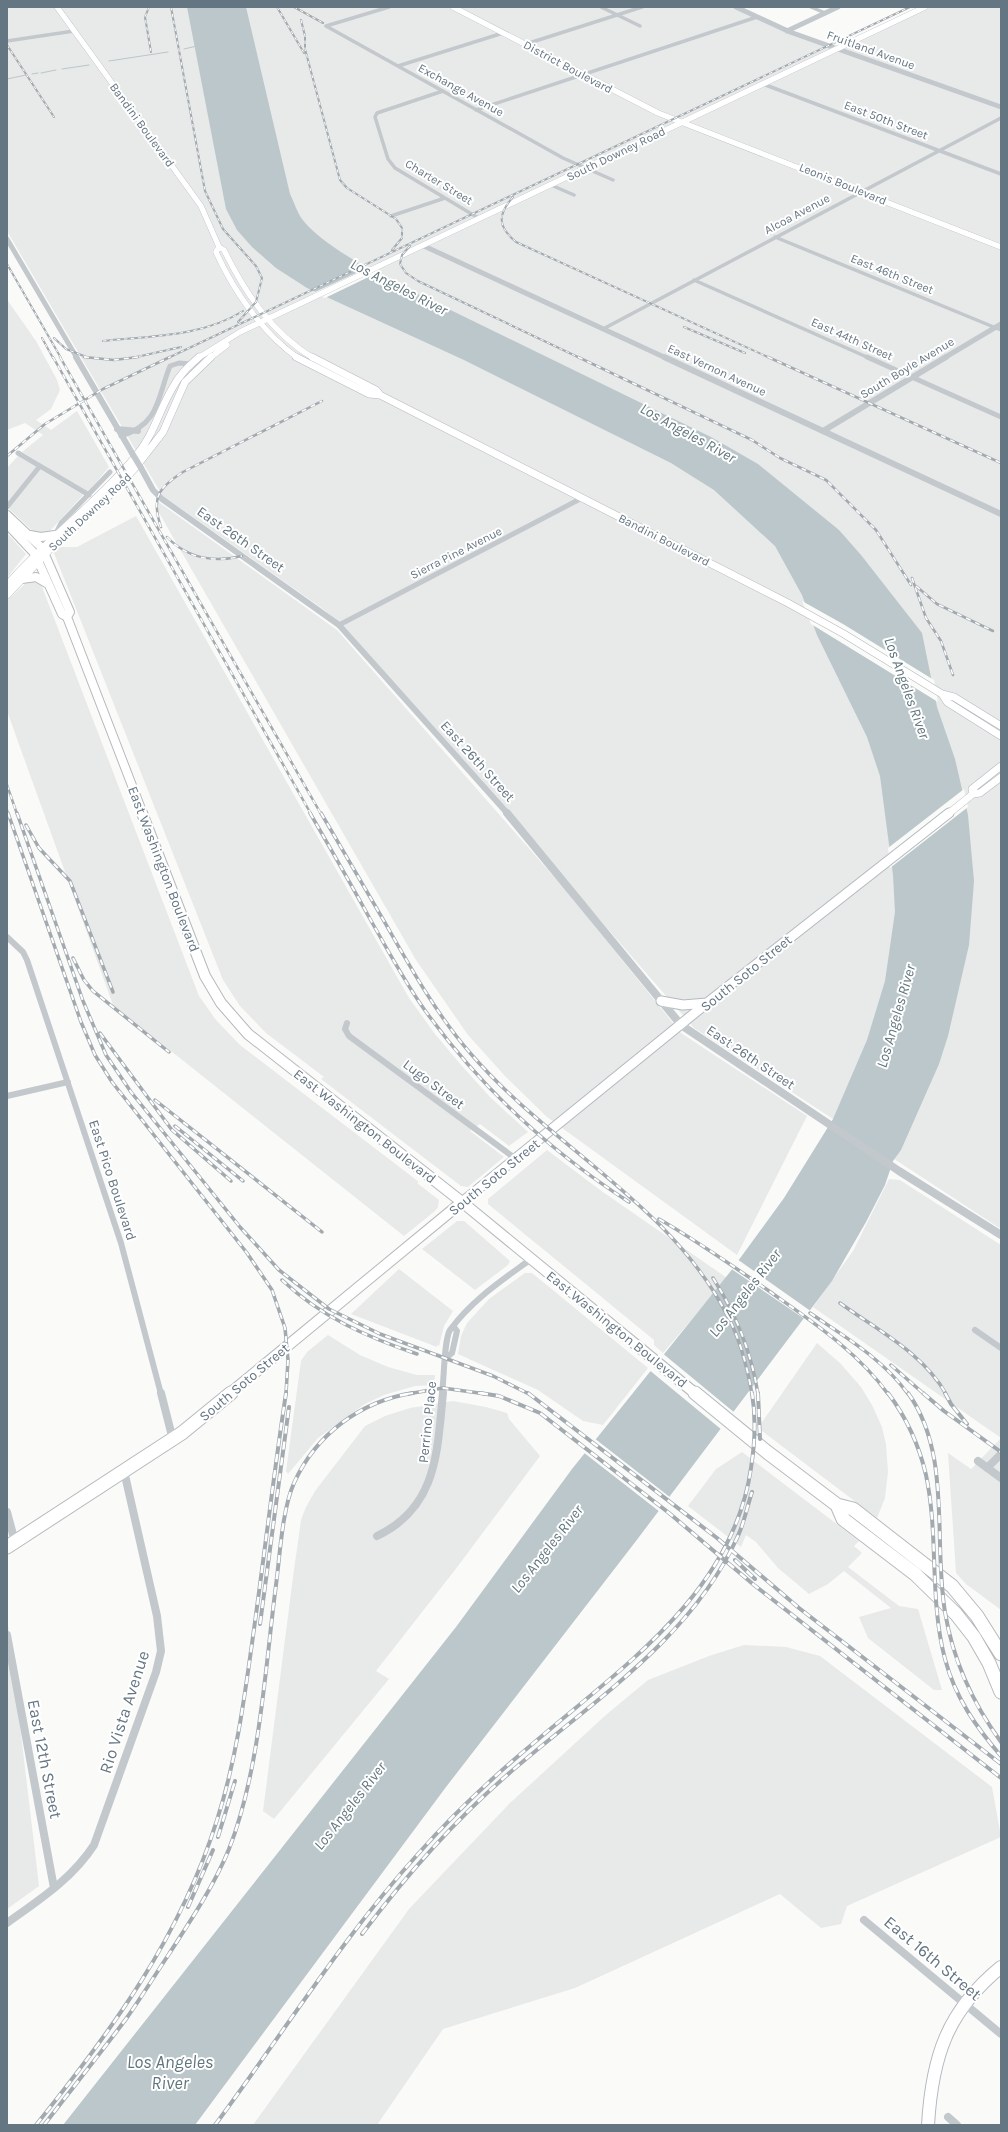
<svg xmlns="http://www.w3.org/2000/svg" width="1008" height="2132" font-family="Karla,sans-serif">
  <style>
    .built { fill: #e8e9e9 }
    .water { fill: #bbc7cb }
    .pier { fill: #fafaf8 }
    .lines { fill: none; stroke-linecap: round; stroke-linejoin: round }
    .stream { stroke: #bbc7cb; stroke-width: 1 }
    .secondary-far3-casing { stroke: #b3babf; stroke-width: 6 }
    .secondary-far2-casing { stroke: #b3babf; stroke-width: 8 }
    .secondary-far1-casing { stroke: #b3babf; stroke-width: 11 }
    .secondary-casing { stroke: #b3babf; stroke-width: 14 }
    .primary-far2-casing { stroke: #b5babe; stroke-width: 10 }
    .primary-far1-casing { stroke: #b5babe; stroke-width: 12 }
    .primary-casing { stroke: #b5babe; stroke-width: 15 }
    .minor-far3 { stroke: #c3c8cc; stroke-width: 3.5 }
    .minor-far2 { stroke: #c3c8cc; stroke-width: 5 }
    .minor-far1 { stroke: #c3c8cc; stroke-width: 6 }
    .minor { stroke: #c3c8cc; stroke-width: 8 }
    .tertiary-far2 { stroke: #c3c8cc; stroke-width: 5 }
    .tertiary-far1 { stroke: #c3c8cc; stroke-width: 6 }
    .tertiary { stroke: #c3c8cc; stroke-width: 8 }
    .secondary-far3 { stroke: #fff; stroke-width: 5.5 }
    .secondary-far2 { stroke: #fff; stroke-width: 7 }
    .secondary-far1 { stroke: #fff; stroke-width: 9 }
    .secondary { stroke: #fff; stroke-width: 12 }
    .primary-far2 { stroke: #fff; stroke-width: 8 }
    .primary-far1 { stroke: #fff; stroke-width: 10 }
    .primary { stroke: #fff; stroke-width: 13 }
    .rail-far3-casing { stroke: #a2aab0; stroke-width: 2 }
    .rail-far2-casing { stroke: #a2aab0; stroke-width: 2.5 }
    .rail-far1-casing { stroke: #a2aab0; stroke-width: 3.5 }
    .rail-casing { stroke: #a2aab0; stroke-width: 4 }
    .rail-far3 { stroke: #fff; stroke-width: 1; stroke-dasharray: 3.5; stroke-linecap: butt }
    .rail-far2 { stroke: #fff; stroke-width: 1.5; stroke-dasharray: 5; stroke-linecap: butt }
    .rail-far1 { stroke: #fff; stroke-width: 2; stroke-dasharray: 6; stroke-linecap: butt }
    .rail { stroke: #fff; stroke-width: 2.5; stroke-dasharray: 8; stroke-linecap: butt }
    .tertiary-bridge { stroke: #c3c8cc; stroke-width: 6 }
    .labels { text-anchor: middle; stroke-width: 4; stroke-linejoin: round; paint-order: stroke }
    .far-street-label { font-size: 12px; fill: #657683; stroke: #fff }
    .street-label { font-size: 14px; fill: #657683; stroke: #fff }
    .water-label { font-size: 15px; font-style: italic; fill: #60757c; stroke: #fff }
    .near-street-label { font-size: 17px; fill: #657683; stroke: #fff }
    .near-water-label { font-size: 18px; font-style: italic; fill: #60757c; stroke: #fff }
  </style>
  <rect width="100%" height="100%" fill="#fafaf8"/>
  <path class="built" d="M7 7H738L836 51 929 7H1001V1229L694 1028 346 628 323 609 162 495 7 231Z
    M7 295 8 301 36 341 57 380 60 390 51 409 36 420 51 430 77 411 109 467 88 492 22 452 43 435 25 423 7 430Z
    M18 456 83 495 48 533 36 534 7 507V468Z
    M157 501 337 630 563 887 681 1033 807 1116 737 1255 547 1117 505 1076 468 1035 416 960 158 511Z
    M136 516 409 998 435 1034 461 1065 490 1097 528 1132 509 1146 480 1124 470 1131 504 1157 468 1187 461 1186 321 1079 324 1077 266 1033 240 1006 223 980 54 553 59 547H77Z
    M7 533 26 554 7 578Z
    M30 579H39L199 996 216 1020 240 1045 419 1182 417 1183 439 1200 438 1207 435 1211 404 1236 113 1005 7 711V601Z
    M547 1150 600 1190 727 1278 663 1353 654 1345V1340L488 1204V1199Z
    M889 1179 900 1180 1001 1245V1610L966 1584 956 1573 948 1453 971 1469 1001 1438 813 1307 853 1251Z
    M457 1221H464L510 1261 508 1265 475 1290 422 1249Z
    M399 1269 453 1311 444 1326 439 1346 437 1345V1347L351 1314Z
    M525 1273H532L648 1368 603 1425 583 1421 538 1390 458 1354 461 1336 467 1323 489 1299Z
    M328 1335 360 1355 388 1367 417 1375H435L434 1385 415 1386 384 1395 365 1404 318 1438 288 1474 286 1471 301 1361 307 1352Z
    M817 1343 840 1363 861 1387 872 1405 882 1427 886 1444 888 1472 885 1498 877 1518 758 1428Z
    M453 1401 486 1407 507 1413 509 1419 540 1456 458 1566 376 1671 389 1679 274 1819 263 1811 293 1577 301 1520 306 1507 315 1491 365 1426 385 1416 410 1408Z
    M742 1452 859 1541 854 1546 862 1553 848 1567 899 1606 918 1609 942 1690H934L868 1638 859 1617 891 1608 844 1571 828 1584 809 1594 778 1568 756 1542 746 1535 741 1547 688 1506 716 1469Z
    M7 1616 39 1886 7 1909Z
    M744 1645 786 1647 820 1656 992 1787 1001 1837 847 1906 841 1924 821 1928 780 1894 575 1988 443 2029 377 2125H253L409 1909 510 1803 607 1714 648 1680 709 1656Z"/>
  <path class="water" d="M187 7H246L290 194C294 202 297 212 302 219 321 244 366 267 393 282L711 437 758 464 839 530 861 555 922 633 937 707 955 759 968 815 974 881 969 945 948 1036 939 1064 901 1150 893 1161 885 1185 866 1222 832 1281 636 1541 446 1787 195 2125H63L456 1627 572 1469 730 1272 784 1198 833 1119 867 1040 885 981 895 912 893 875 880 776 867 737 817 635 802 595 775 546 714 490 671 463 464 360 307 288 276 268 252 247 237 230 226 209Z"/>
  <path class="pier" d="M369 267 379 272 325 298 313 293Z
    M802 601 843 624 934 680 938 702 811 624Z
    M964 789 968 807 890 868 888 848Z
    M737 1259 812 1312 806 1320 730 1268Z
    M661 1352 735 1413 722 1430 648 1369Z
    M594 1438 671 1498 660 1512 583 1452Z"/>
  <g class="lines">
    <path class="stream" d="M184 49 197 46
      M109 61 168 52
      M62 69 89 65
      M41 73 56 70
      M32 74 38 73
      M7 79 26 75"/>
    <g class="secondary-far3-casing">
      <path id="secondary-far3" d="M57 7 201 206 219 247 224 250C245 293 272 333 313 358
        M453 7 658 113 1001 247
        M219 247 216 252C233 290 263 334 298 358
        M198 358 240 332 925 7
        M210 358 227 345"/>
    </g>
    <g class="secondary-far2-casing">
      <path id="secondary-far2" d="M296 357 369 394 380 395 788 603 844 634 942 694 954 697 1001 726
        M312 357 376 390 380 395
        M7 585C47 539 97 503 136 456 154 435 159 410 173 387 179 375 189 366 199 357
        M7 595 52 547 110 495 135 468 163 432 185 382 211 357
        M942 694 947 702 1001 736
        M973 794 972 789 1001 766
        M948 814 973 794 980 793 1001 777"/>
    </g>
    <g class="secondary-far1-casing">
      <path id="secondary-far1" d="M661 1001 683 1005 707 1003
        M462 1202 707 1003 949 813"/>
    </g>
    <g class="secondary-casing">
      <path id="secondary" d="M928 2125C932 2057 947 2011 1001 1967"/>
    </g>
    <g class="primary-far2-casing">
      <path id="primary-far2" d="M7 515 42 548 70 612 67 617
        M7 524 35 554 62 614 67 617 143 814
        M30 535 41 537 55 535
        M22 579 36 577 48 584"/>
    </g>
    <g class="primary-far1-casing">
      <path id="primary-far1" d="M142 813 205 976 221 1003 248 1034 462 1202 696 1394
        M229 1394 462 1202"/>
    </g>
    <g class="primary-casing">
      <path id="primary" d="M695 1393 767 1452 837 1505 853 1509 952 1586 977 1616 1001 1654
        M837 1505 843 1519 915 1574 956 1614 974 1637 989 1663 1001 1692
        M7 1547 182 1433 231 1393"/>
    </g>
    <path class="minor-far3" d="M601 7 640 26
      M811 7 825 13
      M326 26 563 158 613 180
      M326 26 389 7
      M7 41 74 31
      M526 44 642 7
      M398 66 503 33
      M763 84 1001 174
      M443 91 377 113 375 117 388 159 395 168 480 219
      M476 110 757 17
      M551 185 574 195
      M391 216 445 198
      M775 237 1001 330
      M694 280 869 358
      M603 329 1001 118"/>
    <path class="minor-far2" d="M867 357 1001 417
      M121 436C160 424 157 398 170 366L179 363 191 364
      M18 453 89 495
      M7 507 40 466
      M55 535 61 523 110 472
      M339 625 582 498"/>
    <path class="minor-far1" d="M7 937 23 952 27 960 121 1243 161 1394
      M347 1023 345 1029 349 1036 516 1159
      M7 1096 68 1082
      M975 1330 1001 1348
      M446 1358 452 1353 457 1331 454 1327
      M442 1394C444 1381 444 1339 450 1330 472 1300 501 1281 531 1259"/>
    <path class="minor" d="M161 1393 173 1440
      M978 1461 1001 1478
      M987 1468 1001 1454
      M7 1512 15 1542
      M377 1536C438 1507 437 1451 443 1393
      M7 1635 54 1888
      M864 1920 1001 2034
      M7 1923C39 1900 72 1879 94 1845L156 1672 161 1651 157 1616 124 1471
      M948 2117 957 2125"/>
    <path class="tertiary-far2" d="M736 7 790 32 1001 107
      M787 31 838 7
      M7 239 77 358
      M424 246 666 358
      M944 358 1001 324"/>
    <path class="tertiary-far1" d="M76 357 132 453
      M664 357 1001 514
      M117 429 138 431
      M823 431 946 357
      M141 468 153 490 162 499 339 625 508 814"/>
    <path class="tertiary" d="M507 813 681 1025 899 1171 1001 1235"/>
    <use href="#secondary-far3" class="secondary-far3"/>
    <use href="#secondary-far2" class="secondary-far2"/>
    <use href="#secondary-far1" class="secondary-far1"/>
    <use href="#secondary" class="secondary"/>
    <use href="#primary-far2" class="primary-far2"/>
    <use href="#primary-far1" class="primary-far1"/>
    <use href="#primary" class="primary"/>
    <g class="rail-far3-casing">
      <path id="rail-far3" d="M149 7 145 17 151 52
        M171 7 205 191 223 229 256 266 262 278 256 302 238 322
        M277 7 304 53
        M294 7 323 23
        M301 20 305 36V49L340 180 347 188 396 219 402 228V238L392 250
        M7 45 54 117
        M513 197C497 215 498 227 516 242L770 358
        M410 246 402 255 400 264 406 273 418 281 580 358
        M7 264 61 358
        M684 327 745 353
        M42 338 53 358
        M54 338 66 349 89 358
        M103 341C150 336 202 337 243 311
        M132 358 181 347
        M168 358 910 7"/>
    </g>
    <g class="rail-far2-casing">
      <path id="rail-far2" d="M53 357 311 814
        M60 357 321 814
        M84 357 114 360 138 357
        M578 357 752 440 780 458 826 480 876 530 911 585
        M768 357 1001 463
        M7 456 45 424 103 389 170 357
        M161 527C151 498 158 488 183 472L322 401
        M167 537C188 559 213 563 242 556
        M912 578 926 618 941 641 953 675
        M916 586 937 604 993 631
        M7 785 17 814
        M7 810 8 814"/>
    </g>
    <g class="rail-far1-casing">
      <path id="rail-far1" d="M8 813 81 1022 95 1055 112 1082 247 1253 272 1290 285 1328 288 1360 286 1394
        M17 813 83 1001 106 1055 131 1092 240 1227 279 1270 329 1309 380 1334 493 1376 529 1394
        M310 813C332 851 353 888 374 926 390 954 405 982 424 1009 480 1087 548 1150 629 1202
        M321 813C342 849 363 885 384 921 411 968 436 1014 471 1054 550 1146 669 1203 726 1313 740 1338 747 1366 752 1394
        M26 825 39 848 70 881 113 992
        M73 958 84 980 93 991 169 1052
        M100 1033 172 1130 231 1181
        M155 1100 322 1232
        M175 1126 243 1181
        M659 1219C697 1241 733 1266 769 1291 811 1321 857 1351 888 1394
        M713 1278C736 1314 751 1351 758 1394
        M282 1280C321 1317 367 1337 417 1354
        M840 1303C877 1330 923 1353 946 1394
        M810 1313C845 1337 883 1359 908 1394
        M891 1365 924 1394
        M407 1394 443 1388 486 1394"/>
    </g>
    <g class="rail-casing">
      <path id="rail" d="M480 1393 499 1396 540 1413 669 1513 754 1585 1001 1778
        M528 1393 717 1538 799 1608 1001 1764
        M758 1393 760 1439
        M888 1393C906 1417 919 1445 926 1475 939 1536 929 1599 945 1659 955 1697 976 1727 1001 1756
        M908 1393C952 1454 933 1541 945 1612 953 1661 972 1702 1001 1742
        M923 1393 944 1411 1001 1452
        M945 1393 951 1404 967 1424
        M735 1560 755 1579
        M260 1624 289 1407
        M218 1837 235 1781
        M188 1907 213 1850
        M362 1934C405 1877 452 1823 506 1776 588 1704 690 1641 737 1538 744 1524 747 1507 752 1492
        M36 2125C112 2030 180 1938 217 1820 237 1758 245 1693 254 1629 265 1550 274 1472 286 1393
        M44 2125C71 2090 99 2055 126 2019 141 1998 155 1975 169 1954 191 1920 214 1886 229 1849 260 1770 265 1669 276 1585 280 1555 282 1510 294 1483 316 1434 361 1401 413 1393
        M215 2125C282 2035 342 1938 418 1854 454 1813 494 1776 536 1741 625 1665 733 1592 751 1468 755 1443 756 1417 752 1393"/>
    </g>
    <use href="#rail-far3" class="rail-far3"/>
    <use href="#rail-far2" class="rail-far2"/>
    <use href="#rail-far1" class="rail-far1"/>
    <use href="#rail" class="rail"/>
    <path class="tertiary-bridge" d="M132 453 141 468"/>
  </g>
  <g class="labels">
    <g class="far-street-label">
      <text transform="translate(871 50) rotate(20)" y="4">Fruitland Avenue</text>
      <text transform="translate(568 67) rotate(28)" y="4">District Boulevard</text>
      <text transform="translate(461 90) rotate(29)" y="4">Exchange Avenue</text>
      <text transform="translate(886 120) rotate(21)" y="4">East 50th Street</text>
      <text transform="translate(142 125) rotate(54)" y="4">Bandini Boulevard</text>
      <text transform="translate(616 154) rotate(-26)" y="4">South Downey Road</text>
      <text transform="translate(439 182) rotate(31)" y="4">Charter Street</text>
      <text transform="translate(843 184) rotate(22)" y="4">Leonis Boulevard</text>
      <text transform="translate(797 214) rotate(-28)" y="4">Alcoa Avenue</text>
      <text transform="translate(892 274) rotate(22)" y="4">East 46th Street</text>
      <text transform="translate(852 339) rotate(24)" y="4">East 44th Street</text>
      <text transform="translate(907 368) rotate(-31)" y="4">South Boyle Avenue</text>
      <text transform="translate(717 370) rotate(25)" y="4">East Vernon Avenue</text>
      <text transform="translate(90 512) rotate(-43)" y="4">South Downey Road</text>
      <text transform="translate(664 540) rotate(27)" y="4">Bandini Boulevard</text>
      <text transform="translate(456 553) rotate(-27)" y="4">Sierra Pine Avenue</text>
    </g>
    <g class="street-label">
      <text transform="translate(241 539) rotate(35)" y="5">East 26th Street</text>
      <text transform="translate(478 761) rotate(48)" y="5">East 26th Street</text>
      <text transform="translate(164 869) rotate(69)" y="5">East Washington Boulevard</text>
      <text transform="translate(746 973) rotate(-39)" y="5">South Soto Street</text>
      <text transform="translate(751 1057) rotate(34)" y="5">East 26th Street</text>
      <text transform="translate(434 1084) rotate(37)" y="5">Lugo Street</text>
      <text transform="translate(365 1126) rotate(38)" y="5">East Washington Boulevard</text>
      <text transform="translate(494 1177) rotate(-39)" y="5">South Soto Street</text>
      <text transform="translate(113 1180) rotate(72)" y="5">East Pico Boulevard</text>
      <text transform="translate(617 1329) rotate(39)" y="5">East Washington Boulevard</text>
      <text transform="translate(244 1382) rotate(-40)" y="5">South Soto Street</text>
      <text transform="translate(427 1422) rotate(-84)" y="5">Perrino Place</text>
    </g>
    <g class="water-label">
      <text transform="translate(399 287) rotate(27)" y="5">Los Angeles River</text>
      <text transform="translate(688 433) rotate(29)" y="5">Los Angeles River</text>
      <text transform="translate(907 688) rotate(70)" y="5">Los Angeles River</text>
      <text transform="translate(896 1016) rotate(-74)" y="5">Los Angeles River</text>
      <text transform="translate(745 1293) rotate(-52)" y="5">Los Angeles River</text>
      <text transform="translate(547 1549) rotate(-52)" y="5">Los Angeles River</text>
      <text transform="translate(350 1806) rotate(-52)" y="5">Los Angeles River</text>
    </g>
    <g class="near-street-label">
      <text transform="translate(124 1712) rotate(-72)" y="6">Rio Vista Avenue</text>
      <text transform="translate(45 1759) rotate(79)" y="6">East 12th Street</text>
      <text transform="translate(933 1958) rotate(40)" y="6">East 16th Street</text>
    </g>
    <g class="near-water-label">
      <text x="170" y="2068">Los Angeles<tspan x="170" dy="21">River</tspan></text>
    </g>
  </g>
  <rect width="1008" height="2132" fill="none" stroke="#657683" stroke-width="16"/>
</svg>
